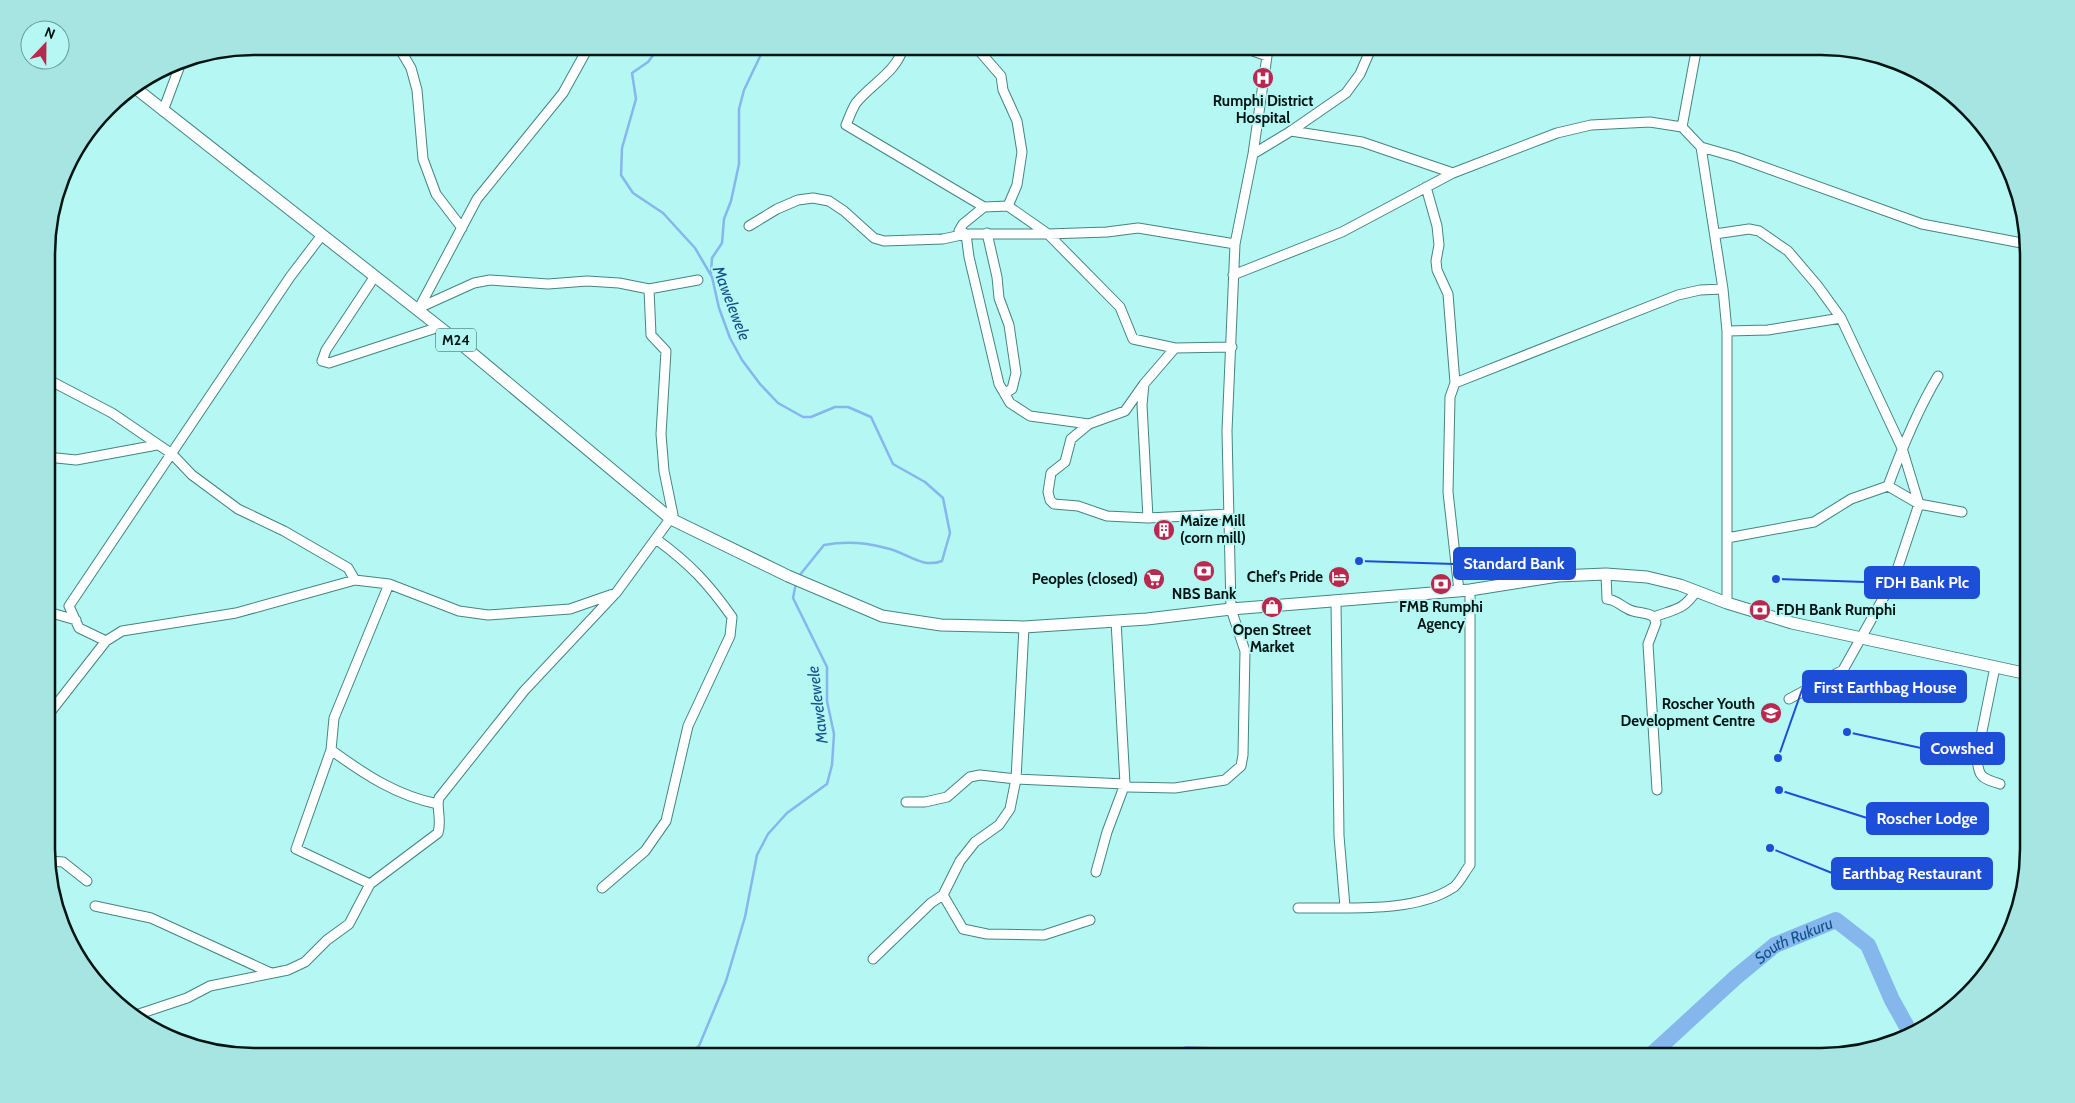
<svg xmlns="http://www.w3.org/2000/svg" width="2075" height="1103" font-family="Cabin,sans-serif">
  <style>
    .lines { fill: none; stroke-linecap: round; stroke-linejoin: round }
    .stream { stroke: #85b6ec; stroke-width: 2.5 }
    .river { stroke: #85b6ec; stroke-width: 16 }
    .minor-casing { stroke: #438582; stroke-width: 11 }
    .major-casing { stroke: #438582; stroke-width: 13 }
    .minor { stroke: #fff; stroke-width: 9 }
    .major { stroke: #fff; stroke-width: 11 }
    .labels { text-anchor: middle; stroke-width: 4; stroke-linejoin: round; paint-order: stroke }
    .shield { fill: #b4f7f3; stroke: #365856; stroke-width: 1 }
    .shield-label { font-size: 14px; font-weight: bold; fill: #001413 }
    .poi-label { font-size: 15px; font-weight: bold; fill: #001413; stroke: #b4f7f3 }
    .water-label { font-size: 16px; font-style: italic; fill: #13518a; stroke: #b4f7f3 }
    .rim { fill: none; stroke: #001413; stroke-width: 2.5 }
    .leader { fill: none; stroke: #1d4ed8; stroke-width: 2 }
    .callout-dot { fill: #1d4ed8; stroke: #b4f7f3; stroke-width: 2 }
    .callout { fill: #1d4ed8; stroke: #1d4ed8; stroke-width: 2 }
    .callout-label { font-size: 16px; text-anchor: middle; font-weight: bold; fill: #fff }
  </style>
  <rect width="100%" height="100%" fill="#b4f7f3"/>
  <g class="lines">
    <path class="stream" d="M660 46 648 62 632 73 636 99 622 148 621 175 633 193 663 213 695 248 712 277 719 308 730 338 742 360 760 384 778 403 803 417H811L835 407H848L871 417 893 464 925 482 943 498 950 533 942 561C921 569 906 552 886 548 864 542 846 541 824 545L799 576
      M711 273 712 258 722 243 724 219 731 201 739 164V109L744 90 765 46
      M681 1057 699 1046 726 981 745 917 757 855 768 834 787 813 827 784 832 765 834 734 827 701V667L793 598 796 583"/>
    <g class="river">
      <path d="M1183 1056 1187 1054 1235 1056"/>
      <path id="s1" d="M1650 1056 1736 977 1775 945 1836 920 1868 945 1892 1000 1911 1034"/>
    </g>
    <g class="minor-casing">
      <path id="minor" d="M398 46 411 68 417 90 423 159 436 194 462 228
        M904 46C896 73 872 83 856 103 852 109 849 118 846 125L984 207 1008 206
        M975 46 1001 76 1003 90 1017 121 1022 152 1017 185 1008 206 1048 234 1120 307 1133 339 1175 348 1232 347
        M1239 46 1267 56 1253 154
        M163 111 182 60
        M1682 127 1697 46
        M1291 131 1362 142 1453 173 1557 133 1591 125 1650 122 1682 127 1701 147 1736 157 1922 224 2027 244
        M1701 147 1723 289 1727 331V603
        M1426 187 1437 226 1439 245 1436 261 1437 270 1448 294 1455 383
        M984 207 963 224 959 231 966 234 969 257 999 384 1010 403 1030 416 1089 424 1125 411 1144 384
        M749 226 777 209 798 200 813 198 829 201 844 211 874 238 884 241 943 239 966 234H1048L1107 232 1138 228 1235 244
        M987 233 997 277 999 298 1009 325 1016 373 1012 389 1005 393
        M1715 234 1749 229 1759 231 1788 251 1817 285 1841 318 1902 448 1919 504 1894 579 1843 670 1789 699
        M1233 275 1342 232 1453 173
        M375 276 326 350 322 361 329 363 439 327
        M421 307 474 283 490 280 548 284 587 281 619 283 649 289 698 280
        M418 310 477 199 563 93 589 46
        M1727 331 1768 330 1841 318
        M1175 348 1144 384 1142 405 1148 518 1229 514
        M47 379 112 413 172 454 192 475 238 509 284 531 348 568 355 580
        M1089 424 1071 439 1065 462 1051 473 1048 492 1050 500 1054 504 1078 506 1107 516 1148 518
        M47 457 76 460 157 445
        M1888 486 1919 504 1962 512
        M1727 538 1814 522 1851 499 1888 486C1902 448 1917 411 1938 376
        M1606 574 1607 599C1617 600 1619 605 1628 609 1636 614 1646 611 1654 617L1656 623 1648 644 1657 790
        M1459 591 1448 492 1450 397 1455 383 1678 295 1700 290 1723 289
        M1336 602 1339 836 1345 907
        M48 612 76 620
        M1654 617C1675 609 1684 610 1696 591
        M106 641 79 628 69 606 290 277 322 235
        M1995 667 1977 756C1978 777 1981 778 2000 784
        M48 715 106 641 122 631 236 613 355 580 389 584 459 611 488 615 570 609 616 593 673 515 664 471 661 434 666 351 651 335 649 289
        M331 750C364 774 397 796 438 804
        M906 802H925L947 797 970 777 980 775 1016 779 1125 784 1128 787 1175 788 1225 780 1241 766 1243 755 1245 651 1231 609 1227 431 1235 244 1253 154 1291 131 1346 93 1360 74 1372 46
        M48 861 63 862 87 881
        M1096 872 1107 832 1125 784 1116 621
        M370 884 296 849 331 750 334 718 389 584
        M602 888 645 851 666 821 688 726 730 636 732 617C708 583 690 564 656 539
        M943 895 963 929 987 934 1044 935 1090 920
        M95 906 151 918 271 973
        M1298 908C1344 907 1414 914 1454 887 1460 882 1465 871 1470 865V590
        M873 959 931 903 943 895 960 861 975 842 999 825 1010 809 1016 779 1024 627
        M133 1016 187 998 210 986 288 970 305 962 327 940 349 924 370 884 438 833C442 819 436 808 439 798L524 691 614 595"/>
    </g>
    <g class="major-casing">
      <path id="major" d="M134 87 461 344 671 519 788 576 882 616 941 625 1024 627 1147 619 1231 609 1470 590 1558 576 1606 574 1647 577 1680 585 1727 603 1792 623 2028 674"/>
    </g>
    <use href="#minor" class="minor"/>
    <use href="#major" class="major"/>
  </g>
  <defs>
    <g id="hospital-disc" transform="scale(1.125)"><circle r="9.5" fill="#b8284f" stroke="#b4f7f3"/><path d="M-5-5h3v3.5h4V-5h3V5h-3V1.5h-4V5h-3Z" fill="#fff"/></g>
    <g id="building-disc" transform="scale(1.125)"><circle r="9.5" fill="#b8284f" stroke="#b4f7f3"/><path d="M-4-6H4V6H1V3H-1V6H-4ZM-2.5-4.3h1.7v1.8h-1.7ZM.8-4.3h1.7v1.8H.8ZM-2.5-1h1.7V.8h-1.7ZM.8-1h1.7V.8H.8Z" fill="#fff"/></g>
    <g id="bank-disc" transform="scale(1.125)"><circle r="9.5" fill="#b8284f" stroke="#b4f7f3"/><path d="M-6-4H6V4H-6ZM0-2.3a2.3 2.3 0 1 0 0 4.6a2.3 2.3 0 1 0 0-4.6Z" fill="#fff"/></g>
    <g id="hotel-disc" transform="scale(1.125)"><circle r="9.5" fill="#b8284f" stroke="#b4f7f3"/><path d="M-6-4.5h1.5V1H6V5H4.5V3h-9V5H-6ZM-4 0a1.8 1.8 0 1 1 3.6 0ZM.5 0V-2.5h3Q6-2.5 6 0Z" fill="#fff"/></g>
    <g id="supermarket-disc" transform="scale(1.125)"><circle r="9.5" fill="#b8284f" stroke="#b4f7f3"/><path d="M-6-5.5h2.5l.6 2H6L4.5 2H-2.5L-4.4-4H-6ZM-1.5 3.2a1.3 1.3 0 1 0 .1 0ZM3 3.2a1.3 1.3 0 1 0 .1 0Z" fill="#fff"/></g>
    <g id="shop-disc" transform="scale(1.125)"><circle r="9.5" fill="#b8284f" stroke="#b4f7f3"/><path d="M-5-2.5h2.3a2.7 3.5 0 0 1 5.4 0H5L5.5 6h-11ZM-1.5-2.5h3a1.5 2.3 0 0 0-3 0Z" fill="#fff"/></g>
    <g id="school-disc" transform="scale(1.125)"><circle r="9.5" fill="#b8284f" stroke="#b4f7f3"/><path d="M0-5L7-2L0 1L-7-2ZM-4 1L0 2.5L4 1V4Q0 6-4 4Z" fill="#fff"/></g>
  </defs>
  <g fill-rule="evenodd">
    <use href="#hospital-disc" x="1263" y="78"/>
    <use href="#building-disc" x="1164" y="530"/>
    <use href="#bank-disc" x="1204" y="571"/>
    <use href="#hotel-disc" x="1339" y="577"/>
    <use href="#supermarket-disc" x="1154" y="579"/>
    <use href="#bank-disc" x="1441" y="584"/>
    <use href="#shop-disc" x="1272" y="607"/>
    <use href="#bank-disc" x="1760" y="610"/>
    <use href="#school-disc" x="1771" y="713"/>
  </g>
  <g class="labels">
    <rect class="shield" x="436" y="328.5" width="40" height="23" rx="4"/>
    <g class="shield-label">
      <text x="456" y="345">M24</text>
    </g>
    <g class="poi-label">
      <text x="1263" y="106">Rumphi District<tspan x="1263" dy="17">Hospital</tspan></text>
      <text x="1180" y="526" text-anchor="start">Maize Mill<tspan x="1180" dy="17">(corn mill)</tspan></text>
      <text x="1323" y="582" text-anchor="end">Chef's Pride</text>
      <text x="1138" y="584" text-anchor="end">Peoples (closed)</text>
      <text x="1204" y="599">NBS Bank</text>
      <text x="1441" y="612">FMB Rumphi<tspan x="1441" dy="17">Agency</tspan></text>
      <text x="1776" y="615" text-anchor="start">FDH Bank Rumphi</text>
      <text x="1272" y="635">Open Street<tspan x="1272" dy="17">Market</tspan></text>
      <text x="1755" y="709" text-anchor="end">Roscher Youth<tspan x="1755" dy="17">Development Centre</tspan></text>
    </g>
    <g class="water-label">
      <text transform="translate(732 303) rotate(69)" y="6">Mawelewele</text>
      <text transform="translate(817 705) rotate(-97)" y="6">Mawelewele</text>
      <text dy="6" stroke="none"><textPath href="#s1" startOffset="186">South Rukuru</textPath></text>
    </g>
  </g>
  <path d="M0 0H2075V1103H0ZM254 55H1821A199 199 0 0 1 2020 254V849A199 199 0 0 1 1821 1048H254A199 199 0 0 1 55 849V254A199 199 0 0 1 254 55Z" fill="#a6e5e1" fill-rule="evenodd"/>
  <path class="rim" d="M254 55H1821A199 199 0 0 1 2020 254V849A199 199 0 0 1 1821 1048H254A199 199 0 0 1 55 849V254A199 199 0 0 1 254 55Z"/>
  <path class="leader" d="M1359 561L1454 564M1776 579L1865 582M1778 758L1803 687M1847 732L1921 748M1779 790L1867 818M1770 848L1832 873"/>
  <g class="callout-dot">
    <circle cx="1359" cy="561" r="5"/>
    <circle cx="1776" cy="579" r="5"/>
    <circle cx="1778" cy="758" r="5"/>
    <circle cx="1847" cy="732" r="5"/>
    <circle cx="1779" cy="790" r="5"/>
    <circle cx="1770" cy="848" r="5"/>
  </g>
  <g class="callout">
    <rect x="1454" y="548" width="121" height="31" rx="5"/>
    <rect x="1865" y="567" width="114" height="31" rx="5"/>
    <rect x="1803" y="671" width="163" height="31" rx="5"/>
    <rect x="1921" y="733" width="83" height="31" rx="5"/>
    <rect x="1867" y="803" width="121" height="31" rx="5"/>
    <rect x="1832" y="858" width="160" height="31" rx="5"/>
  </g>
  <g class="callout-label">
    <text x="1514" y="569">Standard Bank</text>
    <text x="1922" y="588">FDH Bank Plc</text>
    <text x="1885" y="693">First Earthbag House</text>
    <text x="1962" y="754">Cowshed</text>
    <text x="1927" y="824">Roscher Lodge</text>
    <text x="1912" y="879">Earthbag Restaurant</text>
  </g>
  <g transform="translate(45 45) rotate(22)"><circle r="24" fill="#b4f7f3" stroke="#6c9c99"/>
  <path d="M0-4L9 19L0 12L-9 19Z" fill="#b8284f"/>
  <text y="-8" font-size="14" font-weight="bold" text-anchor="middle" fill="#001413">N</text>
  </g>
</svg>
